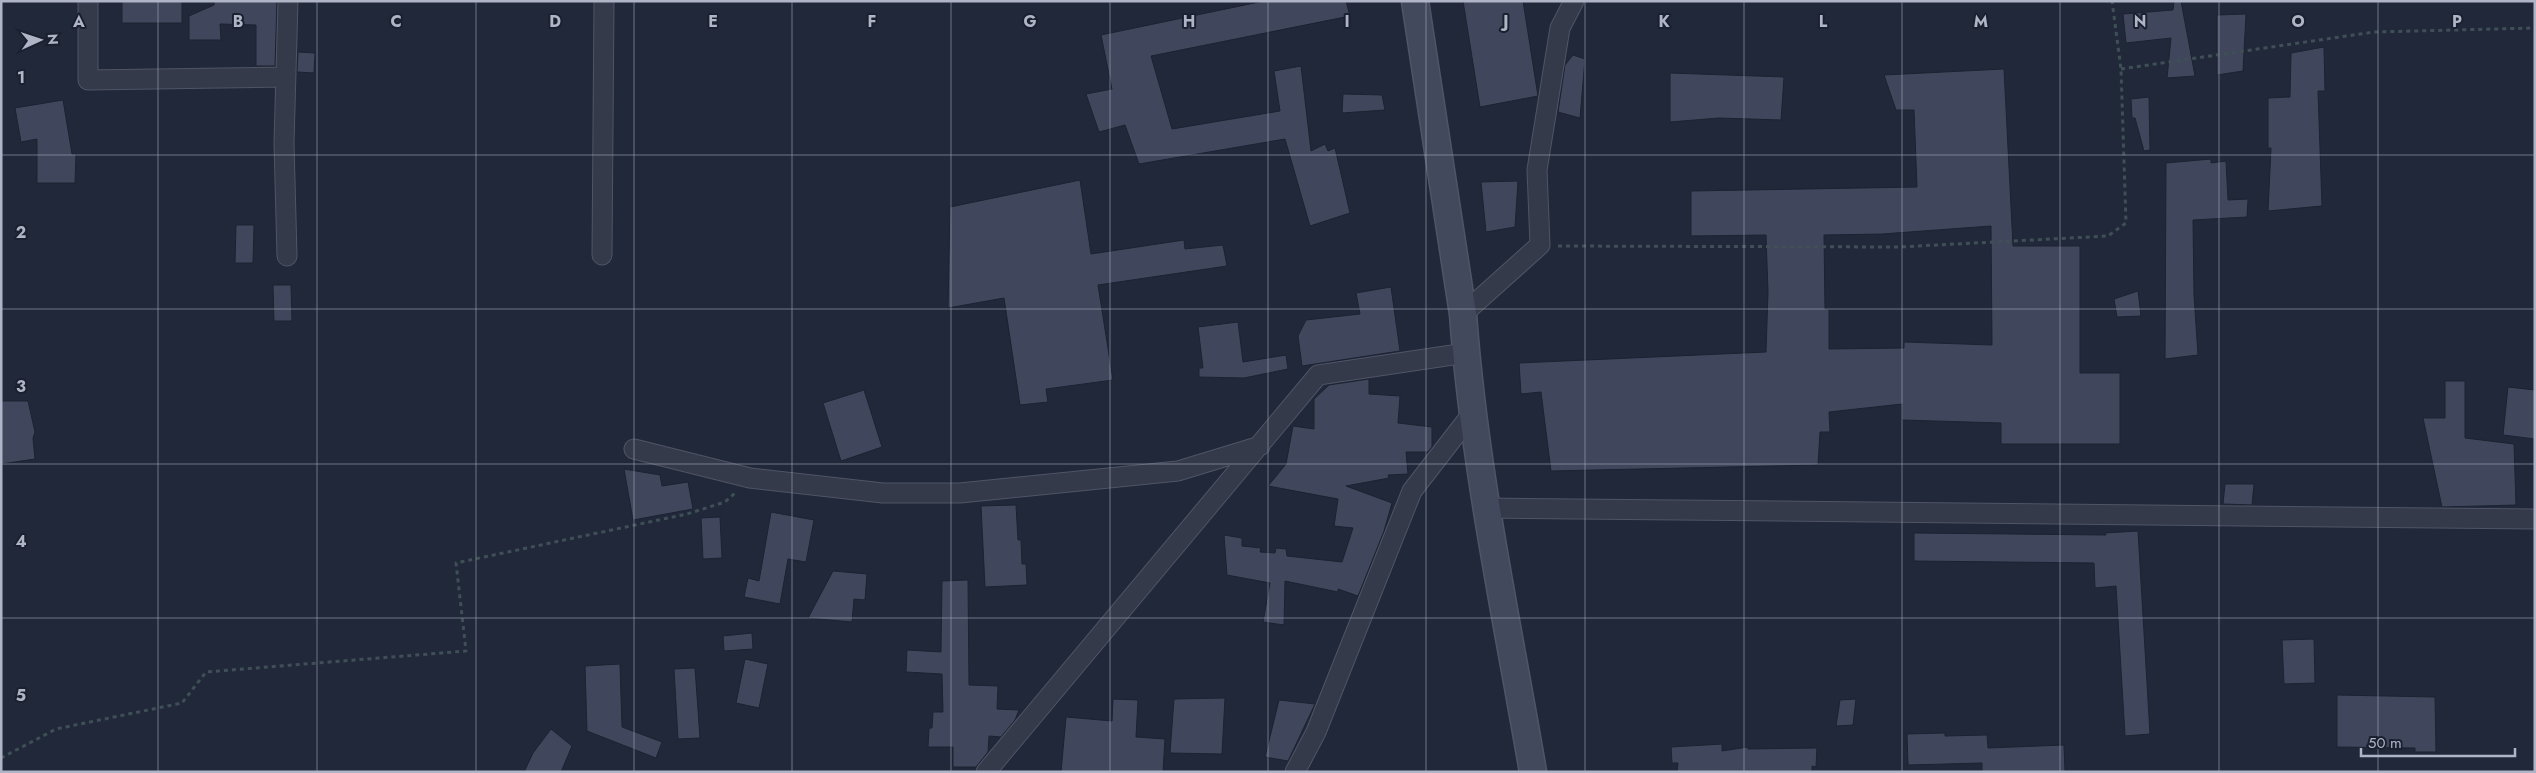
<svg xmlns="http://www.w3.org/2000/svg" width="2536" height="773" font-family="Jost,sans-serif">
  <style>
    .building { fill: #40475c; stroke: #1c2231; fill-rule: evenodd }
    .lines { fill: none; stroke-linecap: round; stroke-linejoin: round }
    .street-casing { stroke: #4f5565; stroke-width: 21 }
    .secondary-casing { stroke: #4f5565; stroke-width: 29 }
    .path { stroke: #3e5055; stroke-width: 3; stroke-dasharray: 4 4; stroke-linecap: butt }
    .street { stroke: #353a4a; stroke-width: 19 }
    .secondary { stroke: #43495d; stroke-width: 26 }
    .grid { fill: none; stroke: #afb5c6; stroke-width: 1; stroke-opacity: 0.55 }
    .grid-label { font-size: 16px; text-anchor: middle; font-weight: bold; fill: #afb5c6; stroke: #1a202f; stroke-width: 4; stroke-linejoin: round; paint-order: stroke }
  </style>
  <rect width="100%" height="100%" fill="#21283a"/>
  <path class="building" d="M122 1H182V23H122Z
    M214 1H277L275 66H256V25L220 24 221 40H189V16L214 5Z
    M1264 1H1346L1350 16 1151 56 1172 129 1280 111 1274 71 1301 66 1311 151 1325 144 1328 151 1335 148 1350 213 1310 226 1285 139 1139 164 1125 125 1099 132 1086 94 1112 89 1101 35Z
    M1463 1H1523L1538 96 1480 107Z
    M2174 1H2181L2195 76 2167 78 2171 38 2126 43 2123 14 2173 10Z
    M2246 14 2243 71 2217 75V15Z
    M2324 47 2325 91H2318L2322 206 2268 211 2271 148H2268V98L2290 97 2291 53Z
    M298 52 315 53 314 73 297 72Z
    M1573 55 1585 59 1580 118 1558 112 1565 65Z
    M2004 69 2013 246H2080V373H2120V444H2001V423L1902 420V404L1829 412 1830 432H1820L1818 465 1551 471 1541 392 1521 394 1519 363 1766 352 1768 292 1766 235 1691 236V191L1917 187 1914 110H1896L1884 75ZM1991 226 1992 345 1904 342V348L1829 349V309H1825L1824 235 1882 234Z
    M1670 73 1784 77 1781 120 1719 118 1670 122Z
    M1343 94 1382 95 1385 110 1342 113Z
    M2149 97 2150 150 2144 151 2135 118H2132L2131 99Z
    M63 100 72 154H76L75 183H37V139L21 142 15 108Z
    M2211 159V163L2226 161 2228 200 2248 199 2247 217 2193 220 2194 295 2198 355 2165 359 2166 163Z
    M1080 180 1091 254 1184 240 1185 249 1223 245 1227 266 1098 285 1113 380 1046 389 1048 402 1020 405 1004 298 948 308 950 207Z
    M1518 181 1515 227 1486 232 1481 182Z
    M236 225H254L253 263H235Z
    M273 285H291L292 321H274Z
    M1391 287 1400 351 1302 366 1298 336 1306 320 1360 314 1356 293Z
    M2138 291 2141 316 2117 317 2114 299Z
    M1238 322 1243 362 1286 355 1288 369 1244 378 1199 377V368H1203L1198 327Z
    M1369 379V394L1400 396 1398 423 1432 427V447L1428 452H1406L1408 474 1388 475 1389 478 1346 486 1392 503 1384 531 1358 596 1338 589V592L1285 581 1284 625 1263 622 1270 583 1227 575 1224 535 1242 538V546L1261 548 1260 552 1275 553 1276 548 1286 549 1287 556 1342 562 1353 528 1334 526 1338 499 1268 486 1286 464 1293 426 1314 429V399L1329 385Z
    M2445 381H2465V438L2514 444 2516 505 2442 507 2423 418H2445Z
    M2508 387 2535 390V439L2503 435Z
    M864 390 882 447 841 461 823 403Z
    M1 401H28L35 432 33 438 35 459 1 464Z
    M624 469 660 475 662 486 688 482 693 509 633 520Z
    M2225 484H2254L2252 505 2223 504Z
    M1016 505 1018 540H1021L1022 564H1026L1027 585 985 587 981 506Z
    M771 512 814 520 806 562 788 559 780 604 744 597 748 578 759 581Z
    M720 517 722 558 703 559 701 518Z
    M2138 531 2150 734 2125 736 2116 586 2095 588 2094 563 1914 561V533L2106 535 2105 533Z
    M833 571 867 574 865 600 854 599 852 622 808 618Z
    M968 580 969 685 998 686 997 709 1019 710 1015 720 1001 737 989 736 988 752 976 767H953V747H928L929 728H932L933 712H943L942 674 906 672 907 650 941 652 942 581Z
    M752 633 753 649 724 651 723 636Z
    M2314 639 2315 683 2284 684 2282 640Z
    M745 659 768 664 759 708 736 703Z
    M620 664 622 727 662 742 656 758 587 731 585 666Z
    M695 668 700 738 678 739 674 669Z
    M2337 695 2435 697 2436 752H2415V748L2337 747Z
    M1225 698 1222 754 1170 753 1174 699Z
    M1113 699 1138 700 1136 737 1165 739 1163 772H1061L1066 717 1112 721Z
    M1856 699 1853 725 1836 726 1840 700Z
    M1279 700 1315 704 1288 761 1265 757Z
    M551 729 572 746 561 772H524L533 753Z
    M1945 733V736L1987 735 1988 748 2064 745 2065 772H1982V763L1908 765 1907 734Z
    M1722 744V751L1748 747V749L1817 748 1816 767 1812 766V772H1677L1678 763H1672L1671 747Z"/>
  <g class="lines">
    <g class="street-casing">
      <path id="street" d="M88 1V80L286 77
        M602 255 604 1
        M287 256 284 143 288 1
        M1463 314 1540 245 1537 170 1560 28 1574 1
        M634 449 750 478 883 493H960L1178 471 1260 446
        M1488 508 2535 519
        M986 772 1318 375 1466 353
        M1295 772 1316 732 1412 491 1474 411"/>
    </g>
    <g class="secondary-casing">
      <path id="secondary" d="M1415 1 1463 314C1474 467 1507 620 1533 772"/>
    </g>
    <path class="path" d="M2121 69 2374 32 2535 28
      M1558 246 1899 247 2108 236 2126 223 2121 69 2112 1
      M1 758 56 729 182 703 206 672 466 651 456 563 687 514 725 502 735 493"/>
    <use href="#street" class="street"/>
    <use href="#secondary" class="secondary"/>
  </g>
  <path class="grid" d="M158 1V772M317 1V772M476 1V772M634 1V772M792 1V772M951 1V772M1110 1V772M1268 1V772M1426 1V772M1585 1V772M1744 1V772M1902 1V772M2060 1V772M2219 1V772M2378 1V772M1 155H2535M1 309H2535M1 464H2535M1 618H2535"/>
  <g class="grid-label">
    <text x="79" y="27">A</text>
    <text x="238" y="27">B</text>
    <text x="396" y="27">C</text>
    <text x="555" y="27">D</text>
    <text x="713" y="27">E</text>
    <text x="872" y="27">F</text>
    <text x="1030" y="27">G</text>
    <text x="1189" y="27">H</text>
    <text x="1347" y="27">I</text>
    <text x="1506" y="27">J</text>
    <text x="1664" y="27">K</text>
    <text x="1823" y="27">L</text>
    <text x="1981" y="27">M</text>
    <text x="2140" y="27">N</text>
    <text x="2298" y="27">O</text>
    <text x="2457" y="27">P</text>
    <text x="21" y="83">1</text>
    <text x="21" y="238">2</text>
    <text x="21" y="392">3</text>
    <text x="21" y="547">4</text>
    <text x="21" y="701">5</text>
  </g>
  <rect width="2536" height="773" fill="none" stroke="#afb5c6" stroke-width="5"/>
  <g transform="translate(40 40) rotate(87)" stroke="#1a202f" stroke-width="4" paint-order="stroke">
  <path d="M0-4L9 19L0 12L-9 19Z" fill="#afb5c6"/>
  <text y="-8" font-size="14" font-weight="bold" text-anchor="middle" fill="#afb5c6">N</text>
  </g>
  <path d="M2361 748v8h154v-8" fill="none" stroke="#afb5c6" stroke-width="2.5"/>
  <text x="2368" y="748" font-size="15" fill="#afb5c6" stroke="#1a202f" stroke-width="4" paint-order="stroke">50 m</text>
</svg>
